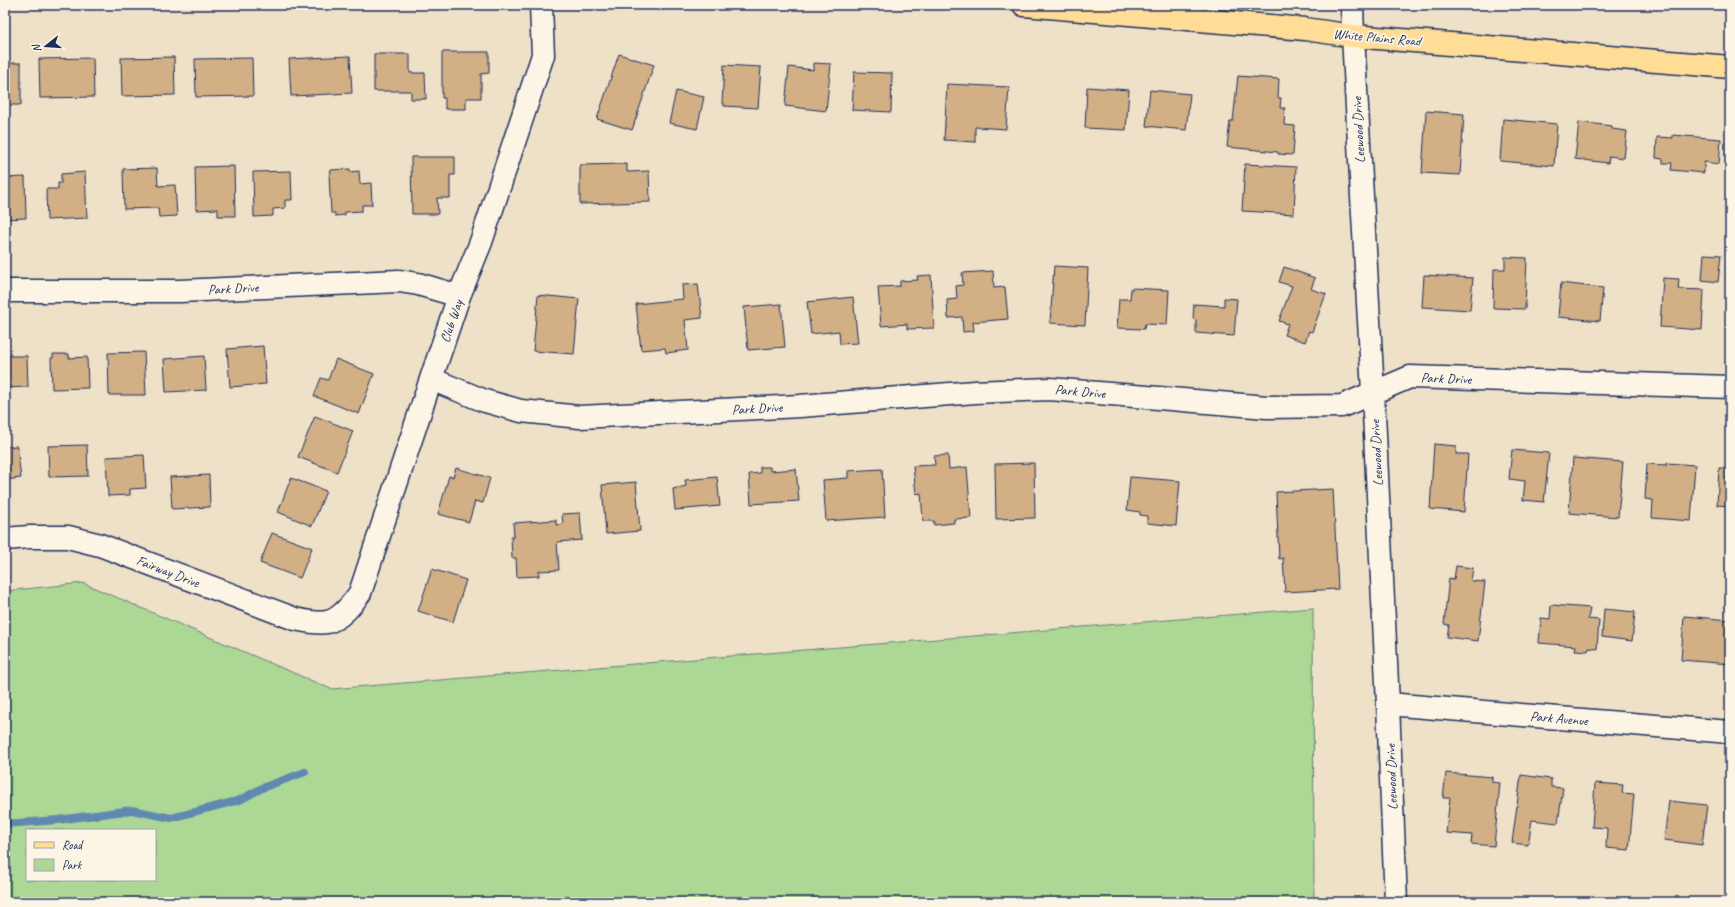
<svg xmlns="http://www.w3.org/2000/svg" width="1735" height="907" font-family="Caveat,sans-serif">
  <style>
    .green { fill: #add795; stroke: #64837a; fill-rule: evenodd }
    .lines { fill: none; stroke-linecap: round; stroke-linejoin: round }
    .stream { stroke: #5e89b1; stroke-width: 8 }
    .building { fill: #d2af85; stroke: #1b2f5e }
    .minor-casing { stroke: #1b2f5e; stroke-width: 25 }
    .tertiary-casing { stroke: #1b2f5e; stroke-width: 25 }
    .primary-casing { stroke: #1b2f5e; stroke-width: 25 }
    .minor { stroke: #fcf5e5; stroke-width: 22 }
    .tertiary { stroke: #fcf5e5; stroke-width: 22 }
    .primary { stroke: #ffdd96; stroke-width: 22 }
    .labels { text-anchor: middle; stroke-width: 3.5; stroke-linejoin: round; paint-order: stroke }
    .street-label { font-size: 14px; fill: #1b2f5e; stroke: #fcf5e5 }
  </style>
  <rect width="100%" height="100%" fill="#efe0c8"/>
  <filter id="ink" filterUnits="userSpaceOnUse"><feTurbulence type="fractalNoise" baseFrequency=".025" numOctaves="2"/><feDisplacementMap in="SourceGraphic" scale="8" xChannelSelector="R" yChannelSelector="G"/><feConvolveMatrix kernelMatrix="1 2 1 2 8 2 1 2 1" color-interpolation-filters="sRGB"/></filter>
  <g filter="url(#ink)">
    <path class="green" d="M83 583 331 689 1313 608 1314 902H5V591ZM27 830H155V880H27Z"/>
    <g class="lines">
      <path class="stream" d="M5 824 58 820 132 810 171 818 240 800 262 788 305 772"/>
    </g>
    <path class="building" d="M442 52H489V73L481 74V98H466V109H445V98H442Z
      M374 54H410V73H425L426 99H411V91H374Z
      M619 54 654 65 632 130 597 119Z
      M350 56 352 93 291 96 289 59Z
      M174 57 175 95 122 96 121 58Z
      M93 58 94 97 40 98 39 59Z
      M252 58 253 96 196 97 195 59Z
      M5 63H21V105H5Z
      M813 63 831 64 826 111 785 106 789 67 813 70Z
      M724 65 761 67 758 108 724 106V103H722Z
      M854 72 892 73 891 112 852 110Z
      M1238 76 1279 79 1278 98H1281L1280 108H1285L1284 125 1295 126 1293 155 1278 154V152L1227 147 1230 121H1233Z
      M947 84 1009 87 1006 129 975 127V142L944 140Z
      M1087 87 1129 90 1126 130 1085 128Z
      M1150 90 1190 94 1186 130 1146 126Z
      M676 91 704 97 697 129 669 123Z
      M1426 111 1464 114 1460 175 1422 173Z
      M1503 119 1557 124 1554 166 1500 161Z
      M1579 122 1612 126V129L1627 131 1624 158 1609 156 1608 163 1575 159Z
      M1673 135 1721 139 1719 164 1704 162V173L1671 170 1672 163H1663V159L1656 158 1657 137 1673 138Z
      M411 157H455V175H450V198H437L438 214H412Z
      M627 164V172L649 171 650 202 580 204V165Z
      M1245 164 1296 167 1294 214 1242 211Z
      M234 166 235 216H218V209L196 210 195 167Z
      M157 168 158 186 175 185 177 216 159 217 158 208 124 209 123 169Z
      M350 169V172L359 171 360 184 371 183 372 205H362V211L345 212V215L335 216V213H331L329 174 331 173 330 170Z
      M291 171 292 200H285V208L273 209V216L254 217 253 172Z
      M85 172 87 218 47 220 46 189H58V183H61V174Z
      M25 177 26 218 5 219V178Z
      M1704 254 1721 255 1718 282 1702 280Z
      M1505 257 1527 258 1525 309 1493 308 1494 269H1505Z
      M1054 266 1088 268 1085 325 1050 323Z
      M1284 267 1315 278 1311 289 1326 294 1312 332 1309 331 1305 342 1284 335 1288 324 1279 321 1292 286 1279 282Z
      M993 271 994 288 1005 287 1008 319 973 322 974 331 963 332 962 317 948 318 947 300 957 299 956 286 963 285 962 273Z
      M931 275 934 328 907 329V324L881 326 878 287 900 286V281L918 280 917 276Z
      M1424 275 1473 278 1470 310 1422 307Z
      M1663 278 1679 279 1678 289 1704 290 1702 330 1660 327Z
      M1561 283 1603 288 1600 321 1558 317Z
      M698 284 702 318 685 320 688 350 666 353 665 348 641 350 636 304 683 299 682 285Z
      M1131 288 1169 290 1167 325 1145 324 1144 329 1117 328 1119 299H1130Z
      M538 295 579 299 574 354 533 351Z
      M853 297 858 343 840 344 839 331 811 334 807 302Z
      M1224 298 1237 299 1234 336 1196 333V320L1193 319 1194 304 1224 306Z
      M781 304 785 347 748 350 744 307Z
      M263 346 266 384 230 387 227 349Z
      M144 352 146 395H109L108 353Z
      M53 354H69V358L87 357 88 388 52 389 51 358H53Z
      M5 356H27L28 387 5 388Z
      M204 356 206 390 166 392 164 359Z
      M336 359 374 374 359 414 314 396 321 378 328 380Z
      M315 416 353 431 337 472 298 457Z
      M1434 444 1456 446V454H1468L1464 512 1430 509Z
      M87 445 88 476 49 477 48 446Z
      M17 446 21 478 5 480V447Z
      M1512 450 1549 453 1544 502 1523 500 1525 481 1509 479Z
      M144 455 146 488 130 489V495L108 496 106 457Z
      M948 455 949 469 967 467 971 518 954 519V523L934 525V521H923L921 493 916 494 913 466 935 465 934 456Z
      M1573 458 1623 462 1618 517 1569 513Z
      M1034 463 1035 518 996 519 995 464Z
      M1667 463 1695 465 1691 521 1652 518 1653 500 1645 499 1647 464 1667 465Z
      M760 467H770V471L796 469 799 501 751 504 749 474 760 473Z
      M456 468 490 478 483 503 475 501 469 522 438 514 449 476 453 477Z
      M1719 468 1730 469V506L1717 505Z
      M882 469 885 517 826 521 823 480 848 478V471Z
      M209 475 210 507 172 509 170 477Z
      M717 477 720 506 675 510 673 489 686 486 685 480Z
      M1130 477 1180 481 1176 526 1147 523V516L1140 515V512L1127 510Z
      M291 478 326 491 312 526 278 512Z
      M636 482 640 531 606 534 602 485Z
      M1333 489 1338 589 1285 592 1283 558 1279 559 1276 492Z
      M580 513 582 540 557 542 559 570 539 571V576L517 577 516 558H512L511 537H514L513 523 556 520V525L563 524 562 514Z
      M272 533 312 548 300 578 260 563Z
      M1456 566 1473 568 1471 581 1485 582 1478 641 1447 637 1449 625 1444 624 1449 578 1454 579Z
      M432 569 466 580 453 622 418 611Z
      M1551 605 1590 608 1588 619 1599 620 1597 649 1589 648 1588 651 1575 650 1576 646 1539 643 1541 618 1550 619Z
      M1604 609 1635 612 1632 641 1602 637Z
      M1684 616 1730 620V664L1681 660Z
      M1446 773 1492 777V782L1500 783 1494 846 1471 844 1472 835 1446 833 1450 798H1443Z
      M1521 775 1551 779V787L1563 788 1558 823 1532 820 1528 845 1512 843Z
      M1595 783 1623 785 1622 793 1634 794 1629 850 1606 848 1607 828 1592 827Z
      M1669 801 1707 805 1702 845 1664 840Z"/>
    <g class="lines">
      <g class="minor-casing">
        <path id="minor" d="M1352 5 1353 36
          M5 291H180L399 281 418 284 459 296
          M431 379 485 401 521 411 580 417 800 406 975 392 1050 389 1267 407 1342 406 1410 377 1730 387
          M5 539 29 537H68L100 545 295 619C305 621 317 624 327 622 341 619 352 604 360 593L431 379 459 296 481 242 543 55 541 5
          M1388 704 1730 732"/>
      </g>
      <g class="tertiary-casing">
        <path id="tertiary" d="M1353 36 1373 392 1388 704 1396 902"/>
      </g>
      <g class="primary-casing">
        <path id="primary" d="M1024 5 1305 29 1353 36 1730 67"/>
      </g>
      <use href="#minor" class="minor"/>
      <use href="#tertiary" class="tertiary"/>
      <use href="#primary" class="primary"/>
    </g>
  </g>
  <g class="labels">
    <g class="street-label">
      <text transform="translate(1377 37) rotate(5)" y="5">White Plains Road</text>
      <text transform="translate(1358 130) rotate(-93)" y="5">Leewood Drive</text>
      <text transform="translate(233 288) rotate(-3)" y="5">Park Drive</text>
      <text transform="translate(451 321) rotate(-71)" y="5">Club Way</text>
      <text transform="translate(1446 378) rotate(2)" y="5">Park Drive</text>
      <text transform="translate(1080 391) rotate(5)" y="5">Park Drive</text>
      <text transform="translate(757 408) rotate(-3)" y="5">Park Drive</text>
      <text transform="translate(1376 453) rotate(-93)" y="5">Leewood Drive</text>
      <text transform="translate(168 571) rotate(21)" y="5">Fairway Drive</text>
      <text transform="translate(1559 718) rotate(5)" y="5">Park Avenue</text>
      <text transform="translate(1391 777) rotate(-92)" y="5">Leewood Drive</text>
    </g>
  </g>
  <rect width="1735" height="907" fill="none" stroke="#fcf5e5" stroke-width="20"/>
  <rect x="10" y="10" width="1715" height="887" fill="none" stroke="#1b2f5e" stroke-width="1.5" filter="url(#ink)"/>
  <rect x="26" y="829" width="130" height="52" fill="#fcf5e5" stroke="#a2a6af"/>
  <rect x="34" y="842" width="20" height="6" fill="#ffdd96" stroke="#a2a6af"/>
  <text x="62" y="849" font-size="12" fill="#1b2f5e">Road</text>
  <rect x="34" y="859" width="20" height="12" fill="#add795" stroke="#a2a6af"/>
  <text x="62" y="869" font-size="12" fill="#1b2f5e">Park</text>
  <g transform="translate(46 46) rotate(253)" stroke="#fcf5e5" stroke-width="3" paint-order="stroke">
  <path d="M0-3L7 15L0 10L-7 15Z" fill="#1b2f5e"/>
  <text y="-6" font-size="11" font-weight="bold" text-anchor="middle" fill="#1b2f5e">N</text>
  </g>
</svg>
